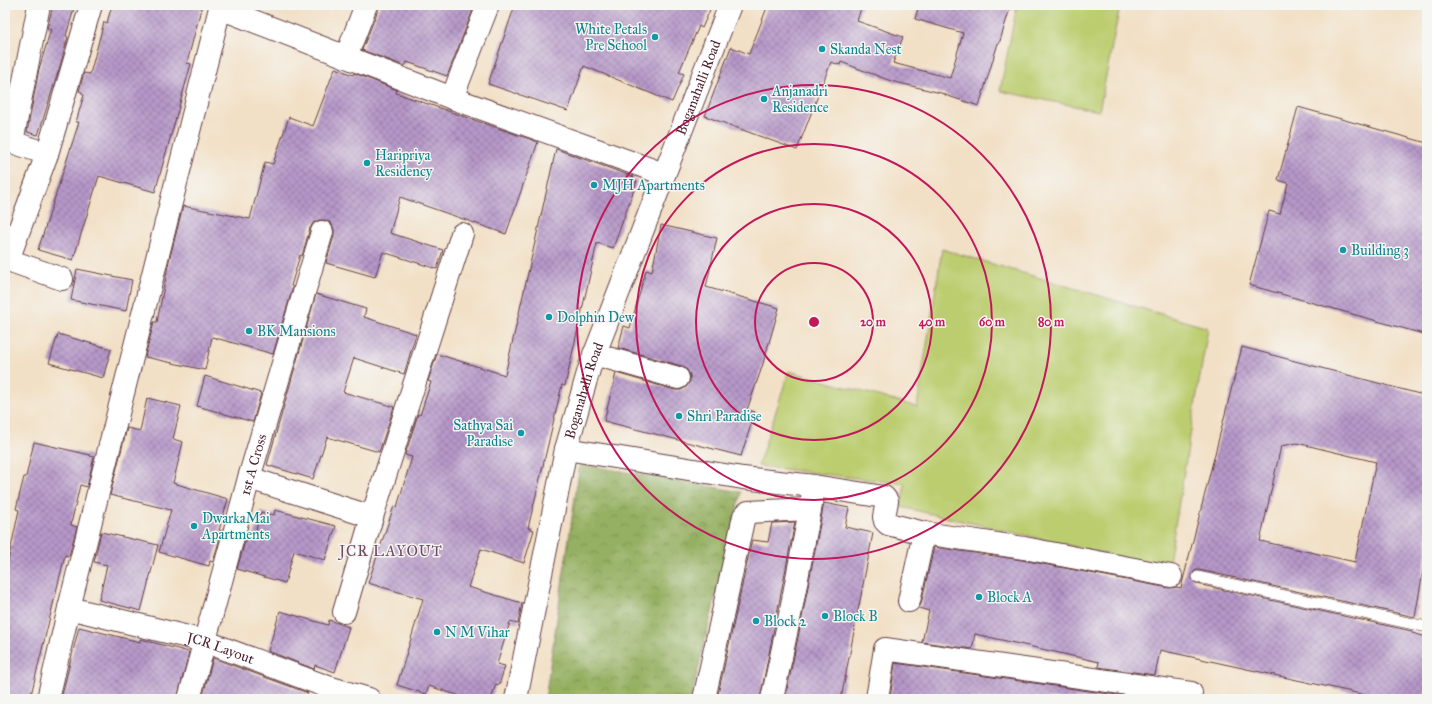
<svg xmlns="http://www.w3.org/2000/svg" width="1432" height="704" font-family="'IM FELL Great Primer',serif">
  <style>
    .grass { fill: #bccd70; stroke: #83764e }
    .forest { fill: url(#forest-crowns); stroke: #706846 }
    .lines { fill: none; stroke-linecap: round; stroke-linejoin: round }
    .stream { stroke: #6da1da; stroke-width: 6 }
    .building { fill: url(#building-cross-hatch); fill-rule: evenodd }
    .service-casing { stroke: #633c42; stroke-width: 12 }
    .minor-casing { stroke: #633c42; stroke-width: 24 }
    .tertiary-casing { stroke: #633c42; stroke-width: 24 }
    .service { stroke: #fff; stroke-width: 11 }
    .minor { stroke: #fff; stroke-width: 22 }
    .tertiary { stroke: #fff; stroke-width: 22 }
    .ring { fill: none; stroke: #c2185b; stroke-width: 2 }
    .culture-dot { fill: #0f9aa8; stroke: #f6f6f2; stroke-width: 1.5 }
    .labels { text-anchor: middle; stroke-width: 3; stroke-linejoin: round; paint-order: stroke }
    .culture-label { font-size: 14px; fill: #0d838f; stroke: #f6f6f2; text-anchor: start }
    .street-label { font-size: 14px; fill: #4a1f2b; stroke: #f6f6f2 }
    .neighbourhood-label { font-size: 15px; letter-spacing: 1px; fill: #704962; stroke: #f6f6f2 }
    .centre { fill: #c2185b; stroke: #f6f6f2; stroke-width: 2 }
    .ring-label { font-size: 12px; text-anchor: middle; font-weight: bold; fill: #c2185b; stroke: #f6f6f2; stroke-width: 3; stroke-linejoin: round; paint-order: stroke }
  </style>
  <defs>
    <pattern id="forest-crowns" width="20" height="18" patternUnits="userSpaceOnUse"><rect width="20" height="18" fill="#95b062"/><path d="M2 6a3 3 0 1 1 6 0M12 15a3 3 0 1 1 6 0" fill="none" stroke="#7c8f51"/></pattern>
    <pattern id="building-cross-hatch" width="8" height="8" patternUnits="userSpaceOnUse"><rect width="8" height="8" fill="#b698c9"/><path d="M0 0l8 8M0 8l8-8" fill="none" stroke="#967ba3"/></pattern>
  </defs>
  <rect width="100%" height="100%" fill="#f6f6f2"/>
  <filter id="ink" filterUnits="userSpaceOnUse"><feTurbulence type="fractalNoise" baseFrequency=".025" numOctaves="2"/><feDisplacementMap in="SourceGraphic" scale="8" xChannelSelector="R" yChannelSelector="G"/><feConvolveMatrix kernelMatrix="1 2 1 2 8 2 1 2 1" color-interpolation-filters="sRGB"/></filter>
  <filter id="wash" filterUnits="userSpaceOnUse"><feTurbulence type="fractalNoise" baseFrequency=".012" numOctaves="4" result="noise"/><feDisplacementMap in="SourceGraphic" scale="16" xChannelSelector="R" yChannelSelector="G"/><feGaussianBlur stdDeviation="0.9" result="paint"/><feColorMatrix in="noise" values="0 0 0 0 0 0 0 0 0 0 0 0 0 0 0 0 0 1.4 0 .05"/><feComposite in="paint" operator="in"/></filter>
  <g filter="url(#wash)">
    <rect width="100%" height="100%" fill="#f2e0c6"/>
    <path class="grass" d="M1017 5H1113L1120 6 1099 111 1000 91Z
      M942 249 1208 328 1168 568 901 507 905 484 758 466 789 371 917 407Z"/>
    <path class="forest" d="M580 464 741 492 691 699H545Z"/>
    <g class="lines">
      <path class="stream" d="M1419 5 1427 8"/>
    </g>
    <g id="blocks">
      <path class="building" d="M53 5H75L66 36 68 37 60 66 38 135 27 132 39 69 51 29H47Z
        M112 5H202L187 63 191 64 155 192 99 176 73 260 38 250 79 122H76L84 95 82 94V92L79 91 84 73 90 74 104 22 107 23Z
        M380 5H475L447 76 407 62 405 66 362 50Z
        M515 5H712L702 28 699 26 679 72 684 74 672 102 584 66 568 111 488 84Z
        M768 5H862L857 21 903 37 893 63 950 78 963 33 915 19 919 5H1011L999 44 998 43 979 106 945 95V94L891 81 841 62 840 65 831 62 797 150 705 116 731 47 749 54Z
        M335 68 353 75 354 73 397 90 396 93 538 142 506 234 400 197 390 233 443 250 437 269 383 252 375 277 326 263 334 236V229L331 223 325 220H319L313 223 310 228 302 256 300 255 291 286 293 287 273 354 212 337 205 370 145 357 154 322H157L169 261 183 206 250 219 265 162 273 164 289 117 313 126Z
        M1298 107 1427 143V335L1249 285 1269 211 1280 214 1288 183 1278 180Z
        M556 149 634 177 633 180 637 181 613 248 597 243 565 386 562 385 538 487 528 528 534 530 524 563 481 549 468 587 522 603 518 624 510 622 497 664 505 666 499 685 496 684 491 699H459L460 696 429 686 426 694 397 685 423 599 368 583 394 506 397 507 412 457 405 455 418 414 420 415 431 382 428 381 437 354 505 375Z
        M661 225 717 238 706 287 779 308 762 367 747 410 755 412 741 456 604 421 616 373 675 390H681L686 387 690 381V375L687 370 682 366 618 348 624 326 630 328 646 270 652 272Z
        M77 269 132 280 126 311 71 300Z
        M316 294 366 309 364 317 416 334 404 374 354 358 343 392 394 407 379 452 327 437 313 479 267 465Z
        M58 334 111 349 103 378 49 363Z
        M1242 347 1427 396V549L1415 617 1199 570H1196L1193 573 1192 579 1197 584 1412 631V633L1427 637V699H1384L1160 650 1155 675 1098 667 1099 662 975 634 972 649 922 642 929 611 919 608 921 604 934 547 1022 560 1169 588 1176 587 1181 588ZM1297 443 1376 462 1355 562 1260 541 1281 446Z
        M205 376 261 393 253 422 197 406Z
        M147 398 181 406 173 439 183 442 173 483 228 499 219 530 222 531 213 562 210 561 209 566 159 552 171 510 110 495 127 428 140 431Z
        M34 442 90 455V456L94 457 87 487 80 485 71 524V525L77 527 69 556 65 555 30 699H5V576L19 510 16 509 24 477H26Z
        M824 503 849 508 845 527 873 533 841 699H785L802 618Z
        M275 510 336 526 325 560 294 551 285 583 237 569 246 538 253 540 261 512 274 515Z
        M795 522 760 699H717L752 540 768 542 772 523Z
        M101 532 158 545 141 611 99 600 107 565 94 562Z
        M280 611 328 625 329 620 349 627 335 672 315 665 314 669 268 651Z
        M79 627 140 642V639L189 652 177 699H61Z
        M213 658 308 693 306 699H202Z
        M895 663 1145 699H890Z"/>
    </g>
  </g>
  <g filter="url(#ink)">
    <use href="#blocks" fill-opacity="0" stroke="#633c42" stroke-width="1"/>
    <g class="lines">
      <g class="service-casing">
        <path id="service" d="M1198 577 1427 627"/>
      </g>
      <g class="minor-casing">
        <g id="minor">
          <path d="M346 57 366 5"/>
          <path d="M452 98 488 5"/>
          <path d="M47 154 91 5"/>
          <path d="M5 260H8L47 154 12 142 39 5"/>
          <path d="M8 260 62 279"/>
          <path d="M594 354 678 378"/>
          <path d="M566 449 743 478 814 486 884 497 887 501 884 517 885 521 888 524 924 533 1024 548 1171 576"/>
          <path d="M249 478 372 517"/>
          <path d="M909 601 924 533"/>
          <path id="s1" d="M69 608 204 641 328 687 369 699"/>
          <path d="M344 612 372 517 462 234"/>
          <path d="M48 699 69 608 220 8 452 98 664 174"/>
          <path id="s2" d="M189 699 249 478 322 232"/>
          <path d="M704 699 744 516 748 512 810 509"/>
          <path d="M772 699 790 615 813 494"/>
          <path d="M877 699 885 649 1191 693"/>
        </g>
      </g>
      <g class="tertiary-casing">
        <g id="tertiary">
          <path id="s3" d="M516 699 566 449 590 366 730 5"/>
        </g>
      </g>
      <use href="#service" class="service"/>
      <use href="#minor" class="minor"/>
      <use href="#tertiary" class="tertiary"/>
    </g>
  </g>
  <g class="ring">
    <circle cx="814" cy="322" r="59"/>
    <circle cx="814" cy="322" r="118"/>
    <circle cx="814" cy="322" r="178"/>
    <circle cx="814" cy="322" r="237"/>
  </g>
  <g class="culture-dot">
    <circle cx="655" cy="37" r="4"/>
    <circle cx="822" cy="49" r="4"/>
    <circle cx="764" cy="99" r="4"/>
    <circle cx="367" cy="163" r="4"/>
    <circle cx="594" cy="185" r="4"/>
    <circle cx="1343" cy="250" r="4"/>
    <circle cx="549" cy="317" r="4"/>
    <circle cx="249" cy="331" r="4"/>
    <circle cx="679" cy="416" r="4"/>
    <circle cx="521" cy="433" r="4"/>
    <circle cx="194" cy="526" r="4"/>
    <circle cx="979" cy="597" r="4"/>
    <circle cx="825" cy="616" r="4"/>
    <circle cx="756" cy="621" r="4"/>
    <circle cx="437" cy="632" r="4"/>
  </g>
  <g class="labels">
    <g class="culture-label">
      <text x="647" y="34" text-anchor="end">White Petals<tspan x="647" dy="16">Pre School</tspan></text>
      <text x="830" y="54">Skanda Nest</text>
      <text x="772" y="96">Anjanadri<tspan x="772" dy="16">Residence</tspan></text>
      <text x="375" y="160">Haripriya<tspan x="375" dy="16">Residency</tspan></text>
      <text x="602" y="190">MJH Apartments</text>
      <text x="1351" y="255">Building 3</text>
      <text x="557" y="322">Dolphin Dew</text>
      <text x="257" y="336">BK Mansions</text>
      <text x="687" y="421">Shri Paradise</text>
      <text x="513" y="430" text-anchor="end">Sathya Sai<tspan x="513" dy="16">Paradise</tspan></text>
      <text x="202" y="523">DwarkaMai<tspan x="202" dy="16">Apartments</tspan></text>
      <text x="987" y="602">Block A</text>
      <text x="833" y="621">Block B</text>
      <text x="764" y="626">Block 2</text>
      <text x="445" y="637">N M Vihar</text>
    </g>
    <g class="street-label">
      <text dy="5" stroke="none"><textPath href="#s3" startOffset="640">Boganahalli Road</textPath></text>
      <text dy="5" stroke="none"><textPath href="#s3" startOffset="316">Boganahalli Road</textPath></text>
      <text dy="5" stroke="none"><textPath href="#s2" startOffset="243">1st A Cross</textPath></text>
      <text dy="5" stroke="none"><textPath href="#s1" startOffset="157">JCR Layout</textPath></text>
    </g>
    <g class="neighbourhood-label">
      <text x="391" y="556">JCR LAYOUT</text>
    </g>
  </g>
  <circle cx="814" cy="322" r="6" class="centre"/>
  <g class="ring-label">
    <text x="873" y="326">20 m</text>
    <text x="932" y="326">40 m</text>
    <text x="992" y="326">60 m</text>
    <text x="1051" y="326">80 m</text>
  </g>
  <rect width="1432" height="704" fill="none" stroke="#f6f6f2" stroke-width="20"/>
</svg>
